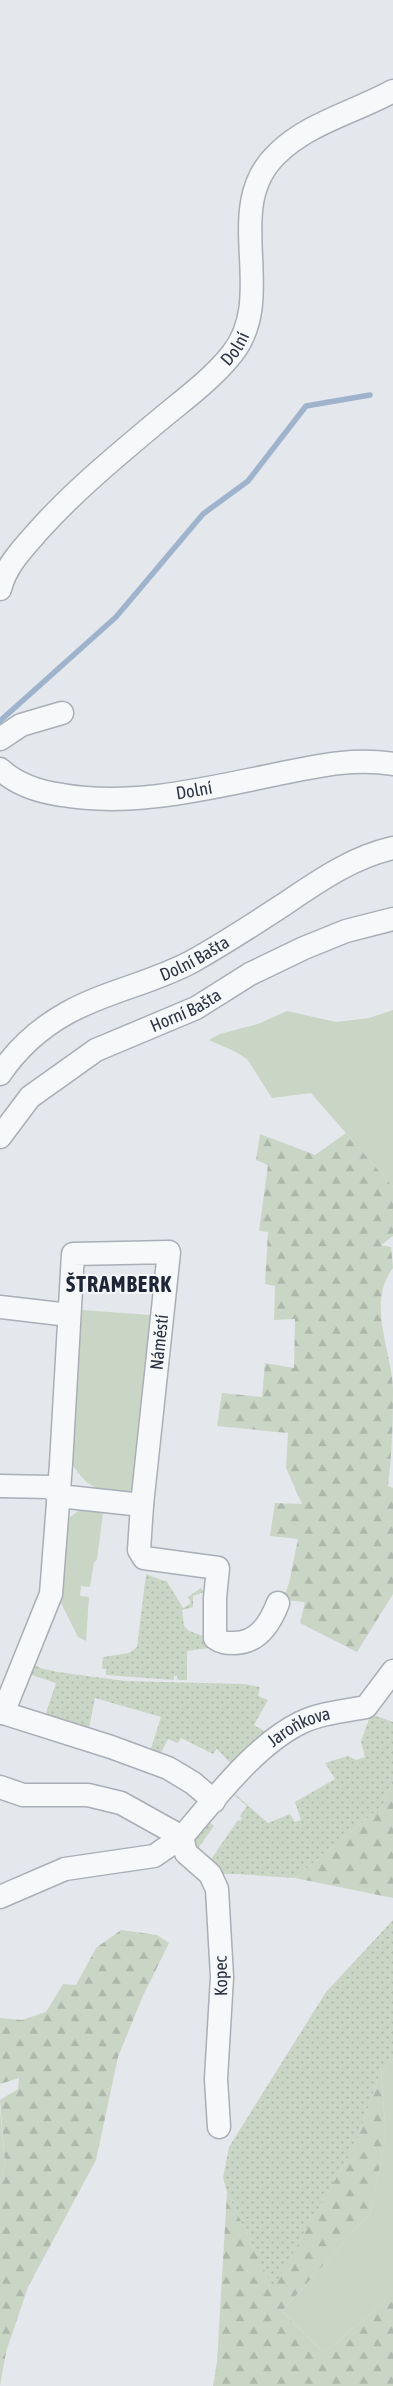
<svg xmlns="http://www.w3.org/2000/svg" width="393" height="2386" font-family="'Asap Condensed',sans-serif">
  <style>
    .green { fill: #c9d6c5 }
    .forest { fill: url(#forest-firs) }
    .garden { fill: url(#garden-dots) }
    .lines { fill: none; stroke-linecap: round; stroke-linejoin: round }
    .stream { stroke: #9fb4cc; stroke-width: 5.5 }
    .minor-casing { stroke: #a9aeb7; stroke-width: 25 }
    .minor { stroke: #f7f8fa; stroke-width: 22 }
    .labels { text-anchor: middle; stroke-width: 4; stroke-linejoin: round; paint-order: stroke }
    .street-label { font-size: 18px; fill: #2b3445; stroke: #f4f6f9 }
    .district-label { font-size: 22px; font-weight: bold; letter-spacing: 1px; fill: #1d2536; stroke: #f4f6f9 }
  </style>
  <defs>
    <pattern id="forest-firs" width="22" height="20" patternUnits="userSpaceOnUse" patternTransform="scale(1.25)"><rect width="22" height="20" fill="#c9d6c5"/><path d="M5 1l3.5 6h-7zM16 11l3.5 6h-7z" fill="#adb8ab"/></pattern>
    <pattern id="garden-dots" width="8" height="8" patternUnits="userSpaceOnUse" patternTransform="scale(1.25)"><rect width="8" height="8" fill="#c9d6c5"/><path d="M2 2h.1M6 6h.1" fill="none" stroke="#adb8ab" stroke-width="1.8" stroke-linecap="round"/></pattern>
  </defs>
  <rect width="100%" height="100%" fill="#e4e7ec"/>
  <path class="green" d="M393 1010V1187L311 1093 272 1098 247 1059 234 1051 209 1040 220 1034 258 1024 287 1011 336 1022 369 1018Z
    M82 1310 151 1315 134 1487 127 1494C99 1491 88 1489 72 1464Z
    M94 1508H101L103 1513 97 1560 94 1562 90 1587 81 1586 80 1596 89 1597 86 1641 78 1637 61 1603 69 1518 78 1511Z
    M393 2059V2300H386L324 2353 282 2311 370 2213 386 2137 381 2071Z
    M0 2108 5 2165 0 2180Z"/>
  <path class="forest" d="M346 1133 393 1187V1236L381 1245 391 1247 393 1268C366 1304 392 1350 393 1390 393 1422 392 1454 388 1486L393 1488V1594L357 1652 300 1623 305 1602 283 1600 289 1583 298 1539 270 1536 275 1503 302 1504 286 1468 288 1433 217 1426 222 1393 262 1397 265 1363 294 1368 295 1319 274 1320 275 1286 265 1284 268 1232 259 1231 268 1165 256 1160 260 1134 315 1155Z
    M393 1780V1898L295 1878 383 1805Z
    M121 1930 157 1935 169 1943 142 1998 118 2057 96 2160 28 2287 6 2352 0 2386V2180L5 2165 0 2100 18 2089 19 2078 0 2084V2018L22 2020 46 2012 63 1984 76 1985 96 1948Z
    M381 2071 386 2137 370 2213 282 2311 324 2353 386 2300H393V2386H213L217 2362 227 2192 273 2287 354 2147Z"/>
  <path class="garden" d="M146 1574 164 1581 166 1580 183 1608 191 1603 188 1597 201 1588 204 1592 193 1596V1607L182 1610 184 1626 189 1631 212 1639 209 1648 187 1651V1680H178L177 1676H174V1680L106 1675V1669H102L103 1657 129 1653 137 1647Z
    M32 1663 40 1668 58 1672 125 1681 244 1684 260 1687 258 1696 268 1700 254 1725 271 1735 237 1770 217 1749 213 1754 181 1738 178 1743 168 1739 159 1757 149 1755 161 1717 95 1698 88 1733 44 1719 56 1683 29 1674Z
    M371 1714 393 1722V1780L383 1805 295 1878 237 1874H210L205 1868 238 1820 240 1821 242 1818 240 1816 247 1806 231 1792 208 1821 214 1826 191 1858 186 1853 227 1787 268 1823 290 1814 295 1822 301 1820 295 1802 335 1779 325 1763 348 1756 356 1760 365 1757 361 1741Z
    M393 1920V2059L381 2071 354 2147 273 2288 227 2192 223 2178 229 2147 326 1992Z"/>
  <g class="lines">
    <path class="stream" d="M0 721 116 617 203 514 248 481 306 406 370 395"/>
    <g class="minor-casing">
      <g id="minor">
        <path id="s1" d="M0 589C6 565 24 547 40 529 77 488 120 453 163 417 186 398 213 378 232 354 279 295 220 208 277 154 308 123 355 112 393 91"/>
        <path d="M0 739 21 725 62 713"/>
        <path id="s2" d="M0 769C17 785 40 792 62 795 132 807 204 789 273 775 313 767 352 757 393 764"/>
        <path id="s3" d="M0 1074C17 1049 40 1028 67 1013 106 991 153 983 193 961 223 944 251 926 280 907 316 883 350 858 393 848"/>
        <path id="s4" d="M0 1137 30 1097 96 1050 196 1008 250 974 304 948 346 931 393 919"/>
        <path d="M0 1307 69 1315"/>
        <path id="s5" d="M0 1486 50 1487 59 1496 142 1505 169 1252 73 1254 61 1464 51 1594 3 1713"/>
        <path d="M142 1505 139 1550 144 1558 218 1568 215 1598V1638C222 1643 226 1643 234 1643 258 1643 270 1624 278 1603"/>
        <path d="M0 1712 111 1747 168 1768 193 1783 214 1801"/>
        <path d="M0 1787 23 1795H88L121 1803 182 1837 154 1856 65 1869 0 1897"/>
        <path id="s6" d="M219 2127 216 2079 222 1977 217 1889 210 1874 186 1853 182 1837C215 1799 254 1746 300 1723 320 1713 345 1711 366 1707L393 1671"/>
      </g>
    </g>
    <use href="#minor" class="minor"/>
  </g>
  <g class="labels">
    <g class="street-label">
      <text dy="6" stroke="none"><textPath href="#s1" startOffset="339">Dolní</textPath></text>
      <text dy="6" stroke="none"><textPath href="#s2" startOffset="201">Dolní</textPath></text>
      <text dy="6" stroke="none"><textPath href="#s3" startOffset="230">Dolní Bašta</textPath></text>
      <text dy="6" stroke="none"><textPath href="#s4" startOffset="229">Horní Bašta</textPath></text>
      <text dy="6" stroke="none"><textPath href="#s5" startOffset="310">Náměstí</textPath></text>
      <text dy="6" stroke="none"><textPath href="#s6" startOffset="466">Jaroňkova</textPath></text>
      <text transform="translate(221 1976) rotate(-91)" y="6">Kopec</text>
    </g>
    <g class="district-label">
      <text x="119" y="1292">ŠTRAMBERK</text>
    </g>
  </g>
</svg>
